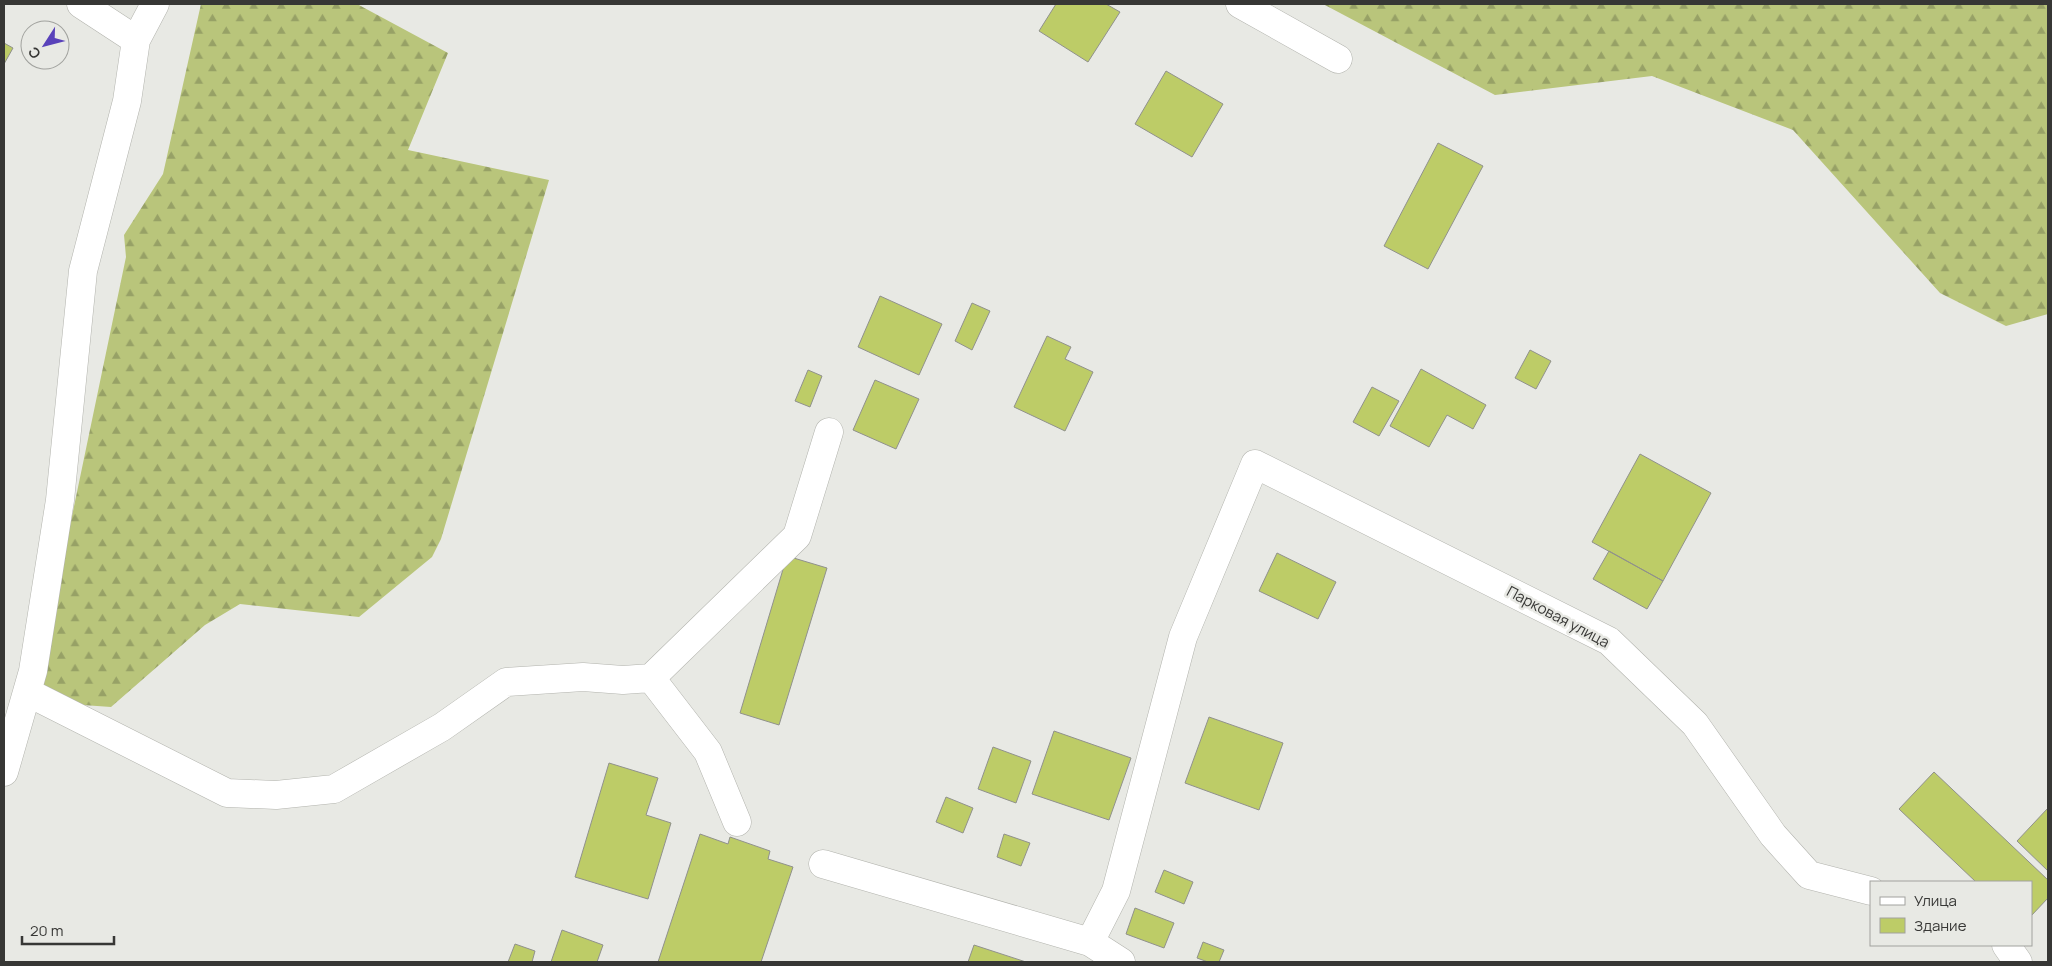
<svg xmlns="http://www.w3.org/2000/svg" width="2052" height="966" font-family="Manrope,sans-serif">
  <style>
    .forest { fill: url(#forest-firs) }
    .building { fill: #bdcc67; stroke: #90918c }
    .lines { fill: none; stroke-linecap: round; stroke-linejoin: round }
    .minor-casing { stroke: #b2b3ad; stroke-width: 29 }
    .minor { stroke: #fff; stroke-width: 28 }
    .labels { text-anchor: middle; stroke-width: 5; stroke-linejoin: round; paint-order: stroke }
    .street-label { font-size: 15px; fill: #373735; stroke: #e8e9e4 }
  </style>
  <defs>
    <pattern id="forest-firs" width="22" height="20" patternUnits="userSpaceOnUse" patternTransform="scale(1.25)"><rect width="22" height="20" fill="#b9c57b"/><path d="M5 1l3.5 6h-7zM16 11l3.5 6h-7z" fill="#97a166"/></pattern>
  </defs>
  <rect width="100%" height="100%" fill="#e8e9e4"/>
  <path class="forest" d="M201 4H357L448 53 408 150 549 180 441 539 432 557 359 617 240 604 205 625 111 707 69 704 49 697 38 679 126 257 124 235 163 174Z
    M1323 4H2048V314L2006 326 1940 293 1793 130 1652 76 1495 95Z"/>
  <path class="building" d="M1056 4H1106L1120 12 1088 62 1039 31Z
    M4 43 13 48 4 64Z
    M1166 71 1223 104 1192 157 1135 124Z
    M1438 143 1483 166 1428 269 1384 246Z
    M880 296 942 324 919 375 858 347Z
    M972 303 990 311 972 350 955 341Z
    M1047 336 1071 347 1065 359 1093 372 1065 431 1014 407Z
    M1530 350 1551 361 1536 389 1515 378Z
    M1421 369 1486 405 1473 429 1447 415 1429 447 1390 426Z
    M808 370 822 376 810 407 795 401Z
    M875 380 919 399 896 449 853 430Z
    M1372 387 1399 401 1379 436 1353 422Z
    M1640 454 1711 493 1663 581 1592 542Z
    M1609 551 1663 581 1647 609 1593 579Z
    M1277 553 1336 582 1318 619 1259 591Z
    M787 556 827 568 779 725 740 713Z
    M1209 717 1283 743 1259 810 1185 783Z
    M1054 731 1131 758 1109 820 1032 794Z
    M993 747 1031 761 1016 803 978 789Z
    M609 763 658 778 646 815 671 823 648 899 575 877Z
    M1934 772 2048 880V898L2031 916V882H1976L1899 809Z
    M946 797 973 808 963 833 936 822Z
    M2048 808V871L2017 841Z
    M700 834 728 844 730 837 770 851 768 859 793 867 761 962H658Z
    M1004 834 1030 843 1021 866 997 857Z
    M1164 870 1193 882 1184 904 1155 892Z
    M1135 908 1174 923 1164 948 1126 934Z
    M562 930 603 945 597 962H551Z
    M1203 942 1224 950 1219 962H1208L1197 958Z
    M515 944 535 951 532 962H508Z
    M974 945 1026 962H968Z"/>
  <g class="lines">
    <g class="minor-casing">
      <path id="minor" d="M81 4 136 40
        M1240 4 1338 59
        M651 678 708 752 737 822
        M27 692 227 793 276 795 334 789 442 727 506 682 583 677 623 680 651 678 797 536 829 432
        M4 772 33 671 60 500 83 271 127 101 136 40 155 4
        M823 864 1090 942 1121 962
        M1090 942 1116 891 1183 637 1255 464 1609 641 1695 724 1773 835 1809 875 1871 891
        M2006 945 2018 962"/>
    </g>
    <use href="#minor" class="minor"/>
  </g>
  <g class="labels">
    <g class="street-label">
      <text transform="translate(1558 617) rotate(28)" y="5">Парковая улица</text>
    </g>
  </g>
  <rect width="2052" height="966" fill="none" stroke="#373735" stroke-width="10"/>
  <rect x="1870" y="881" width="162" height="65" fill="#e8e9e4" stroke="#a1a29e"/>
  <rect x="1880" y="897" width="25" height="8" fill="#ffffff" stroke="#a1a29e"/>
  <text x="1914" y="906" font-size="15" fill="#373735">Улица</text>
  <rect x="1880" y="918" width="25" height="15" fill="#bdcc67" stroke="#a1a29e"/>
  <text x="1914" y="931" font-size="15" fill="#373735">Здание</text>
  <g transform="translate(45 45) rotate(234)"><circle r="24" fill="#e8e9e4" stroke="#a1a29e"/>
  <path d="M0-4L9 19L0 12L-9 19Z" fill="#5942ba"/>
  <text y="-8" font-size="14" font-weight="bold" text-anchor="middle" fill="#373735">С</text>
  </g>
  <path d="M22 936v8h92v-8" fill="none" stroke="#373735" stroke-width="2.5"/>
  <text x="30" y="936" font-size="15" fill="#373735" stroke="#e8e9e4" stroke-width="4" paint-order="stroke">20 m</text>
</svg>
